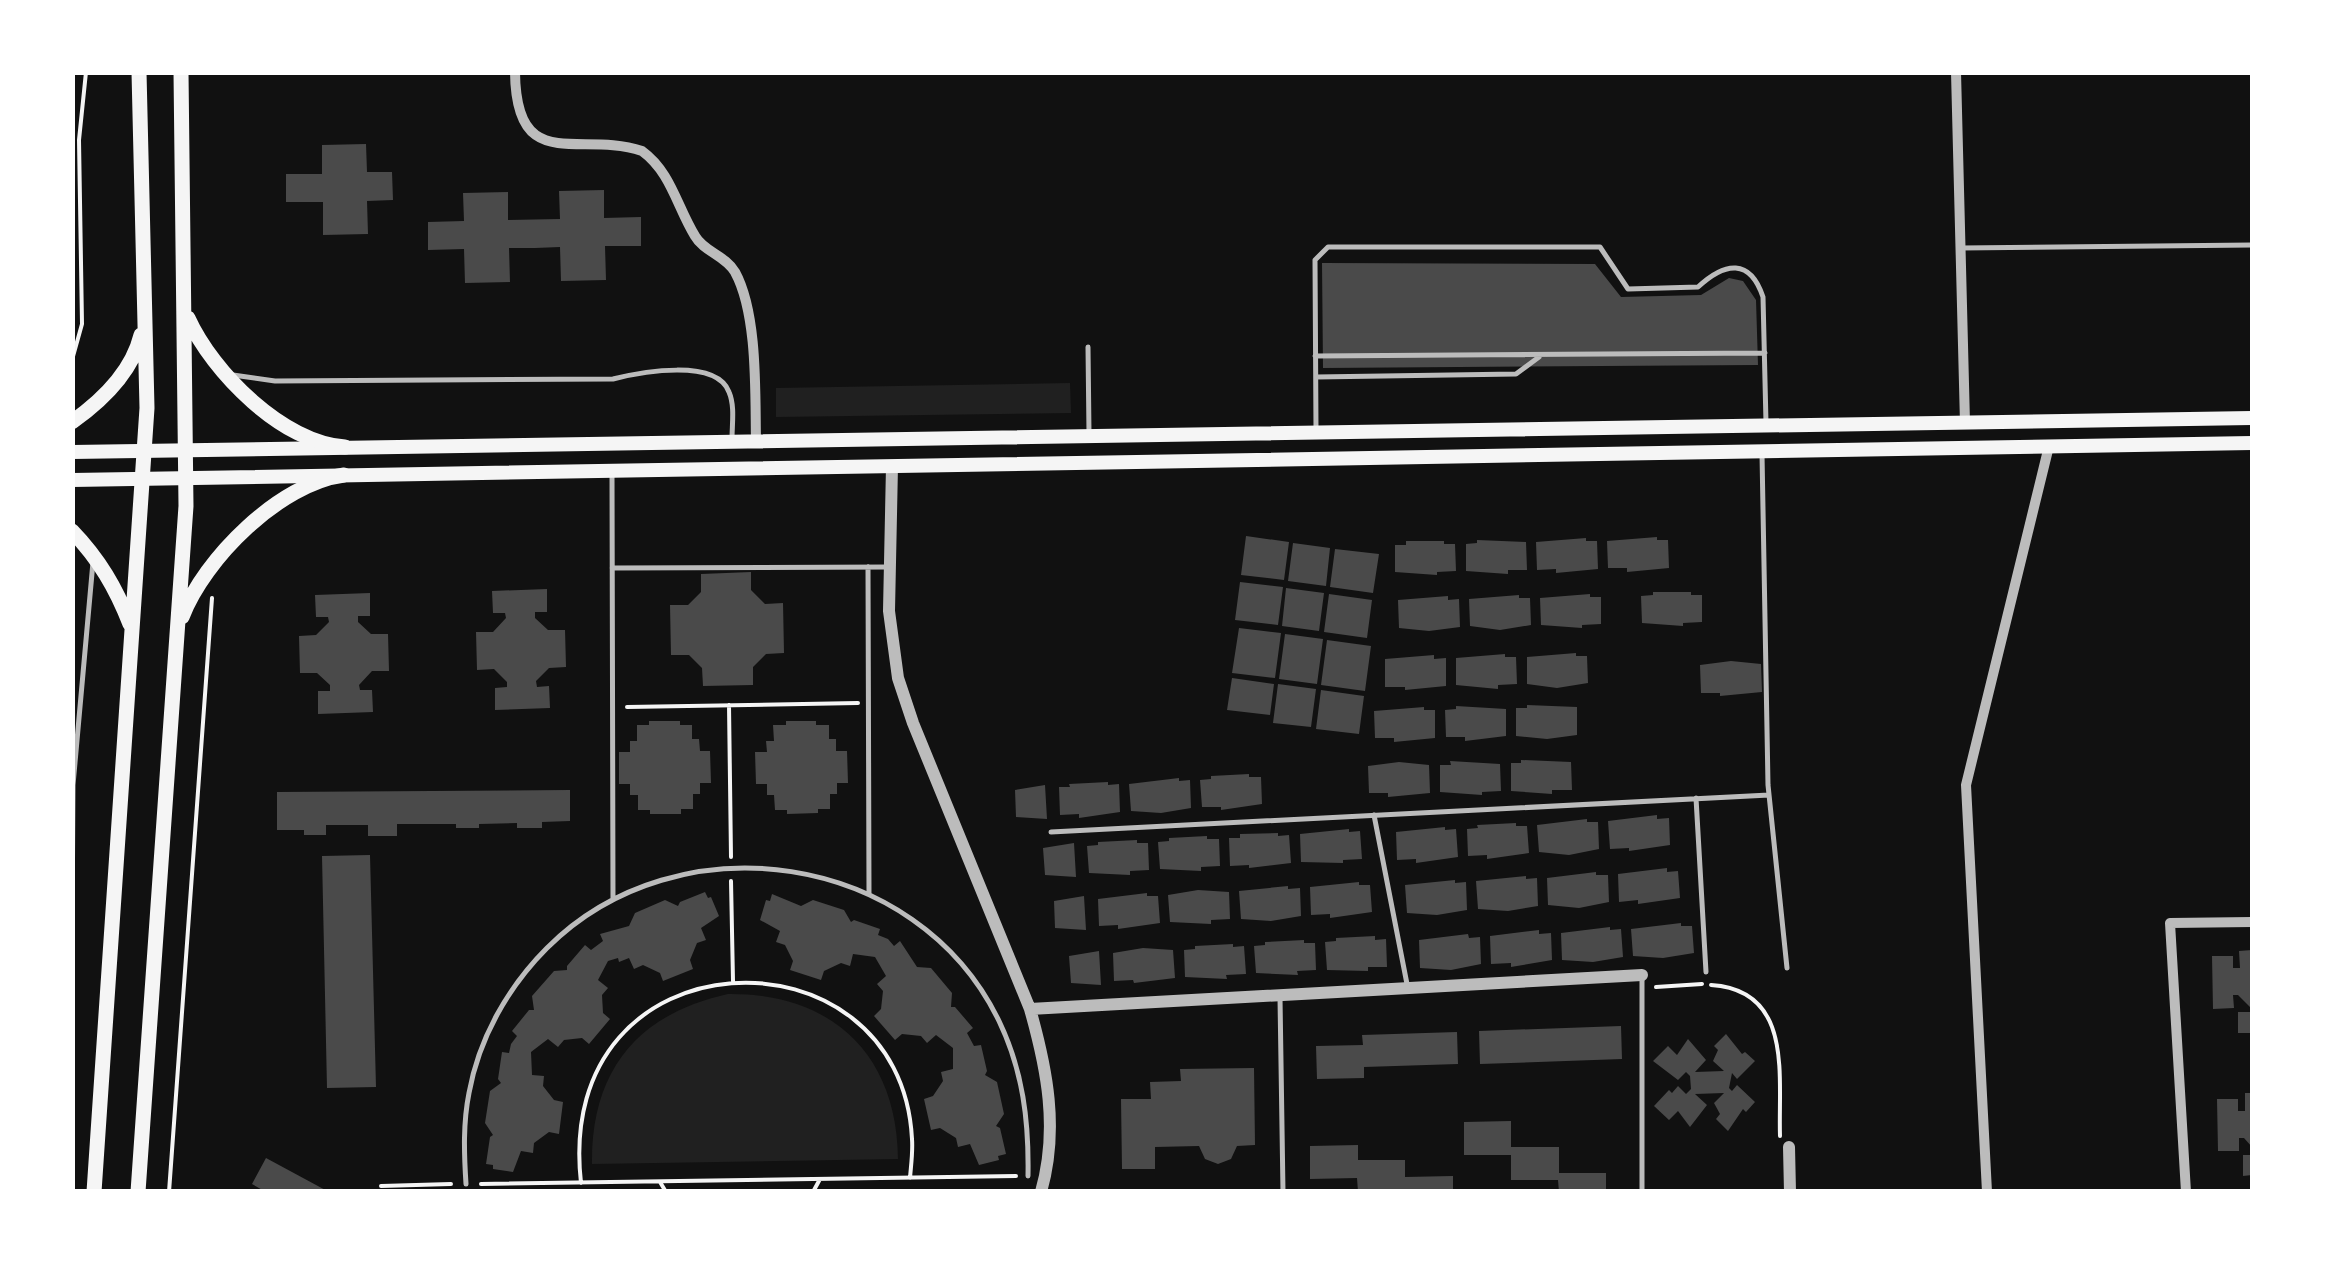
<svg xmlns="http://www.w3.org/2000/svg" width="2325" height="1264" font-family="Spectral,serif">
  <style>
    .green { fill: #202020 }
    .building { fill: #4a4a4a }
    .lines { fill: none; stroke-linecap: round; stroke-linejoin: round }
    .path { stroke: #f5f5f5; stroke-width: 4 }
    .service { stroke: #bcbcbc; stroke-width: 5 }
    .minor { stroke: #bcbcbc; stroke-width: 10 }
    .tertiary { stroke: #bcbcbc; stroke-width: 12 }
    .secondary { stroke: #f5f5f5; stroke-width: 14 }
    .primary { stroke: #f5f5f5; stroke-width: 15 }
  </style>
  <rect width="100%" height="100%" fill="#111"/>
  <path class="green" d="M1070 383 1071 413 776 417V388Z
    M728 994C832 993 897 1054 898 1159L592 1164C591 1071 637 1014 728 994Z"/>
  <path class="building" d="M366 144 367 172H392L393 200 367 201 368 234 323 235V202H286V174H322V145Z
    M604 190V218L641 217V246H605L606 280 561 281 560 247 535 248H509L510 282 465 283 464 249 428 250V222L464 221 463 193 508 192V220L560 219 559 191Z
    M1322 263 1595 264 1621 297 1701 295 1729 278 1743 281 1756 300 1758 365 1323 368Z
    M1246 536 1289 542 1284 580 1241 575Z
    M1657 537V540H1668L1669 568 1627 572V568H1608L1607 541Z
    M1586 538V541H1597L1598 569 1556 573V569L1537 570 1536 542Z
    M1477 540 1526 542 1527 570H1508V574L1466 571V544L1477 543Z
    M1406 541H1444V544H1455L1456 571 1437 572V575L1395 572V545H1406Z
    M1293 543 1330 548 1326 586 1288 581Z
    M1335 549 1379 554 1373 593 1330 587Z
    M751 572V590L765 604 783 603 784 653 766 654 753 667V685L703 686 702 668 689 655H671L670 605H688L701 592V574Z
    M1240 582 1283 587 1278 625 1235 620Z
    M1286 588 1324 593 1319 631 1282 626Z
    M547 589V612H535V618L548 630H565L566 667 549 668 536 681 537 687 549 686 550 708 495 710V688L507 687V682L494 669 477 670 476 632H493L506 618 505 613H493L492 591Z
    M1653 592H1691V595H1702V622L1683 623V626L1642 623 1641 596 1653 595Z
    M370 593V616H358V622L371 634H388L389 671H372L359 685 360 690H372L373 712 318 714V691H330V685L317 673H300L299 636 316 635 329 622 328 617H316L315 595Z
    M1329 594 1372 600 1367 638 1324 632Z
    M1590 594V597H1601V624L1582 625V628L1541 625 1540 598Z
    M1519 595V598H1530L1531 625 1500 630 1470 626 1469 599Z
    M1448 596V600L1459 599 1460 627 1429 631 1399 628 1398 600Z
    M1239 628 1281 633 1275 678 1232 673Z
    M1285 634 1323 639 1317 684 1279 679Z
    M1327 640 1371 646 1365 691 1321 685Z
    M1576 653V656H1587L1588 683 1557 688 1527 684V657Z
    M1505 654V657H1516L1517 684 1498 685V689L1456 685V658Z
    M1434 655V659L1446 658V686L1405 690V687H1385V659Z
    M1731 661 1761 664 1762 692 1720 696V693H1701L1700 665Z
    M1232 678 1274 684 1270 715 1227 710Z
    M1278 684 1316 689 1311 727 1273 723Z
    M1321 690 1364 696 1359 734 1316 729Z
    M1527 705 1577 707V735L1547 739 1516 736V708H1527Z
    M1456 706 1506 709V736L1465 741V737H1446L1445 710 1456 709Z
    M1424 707V710H1435V738L1394 742V738H1375L1374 711Z
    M649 721H680V725H692V739H699L700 751H710L711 783H700V794H693V809H681V814H650V810H638V795H630V784H619V752H630V741H637V725H649Z
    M786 721H816V725H829V739H836V751H847L848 783H837V794H830V809H818V813L787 814V810H775L774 795H767V784H756L755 752H767L766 741H774L773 725H786Z
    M1521 760 1571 762 1572 790H1552V794L1511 791V763H1521Z
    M1450 761 1500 764 1501 791 1482 792V795L1440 792V765H1451Z
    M1399 762 1429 765 1430 793 1388 797V793H1369L1368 766Z
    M1249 774V777H1261L1262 804 1221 810V807H1202L1200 780 1211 779V776Z
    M1179 778V781L1190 780 1191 808 1161 813 1131 811 1129 784Z
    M1108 782V785L1119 784 1120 812 1079 818V814L1060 815 1059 787H1070L1069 784Z
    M1045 785 1047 819 1016 817 1015 790Z
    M570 790V821L542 822V828H517V823L479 824V828H456V824H397V836H368V825H326V835H304V830H277V792Z
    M1657 815V819L1669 818 1670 845 1629 851V848L1610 849 1608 821Z
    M1587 819V822H1598L1599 849 1569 855 1539 852 1537 825Z
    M1516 823V826H1527L1529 853 1487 859V855L1468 856 1467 829 1478 828 1477 825Z
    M1445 827V830L1456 829 1458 857 1416 863V859L1397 860 1396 832Z
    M1349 829V832L1360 831 1362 859 1343 860V863L1301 862 1300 834Z
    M1278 833V836L1289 835 1291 863 1249 868V865L1230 866 1229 838H1240V834Z
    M1207 836V839H1219L1220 866 1201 867V871L1160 869 1158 842 1169 841V838Z
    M1137 840V843H1148L1149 870 1130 871V875L1089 873 1087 846 1098 845V842Z
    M1074 843 1076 877 1045 875 1043 848Z
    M370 855 376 1087 327 1088 322 856Z
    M1667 868V872L1678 871 1680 898 1638 904V900L1619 902 1618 874Z
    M1596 872V875H1608L1609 902 1579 908 1548 905 1547 878Z
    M1526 876V879L1537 878 1538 906 1508 911 1478 909 1476 881Z
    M1455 880V883L1466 882 1467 910 1437 915 1407 913 1405 885Z
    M1359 882V885H1370L1372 912 1330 918V914L1311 915 1310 887Z
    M1288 886V889L1300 888 1301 916 1271 921 1241 919 1239 891Z
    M1198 890 1229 892 1230 919 1211 920V924L1170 922 1168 895Z
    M705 892 708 898 711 897 719 916 701 928 706 940 697 943 690 960 693 969 663 981 660 973 643 965 634 969 629 958 619 962 618 958 608 961 598 980 608 988 602 995 603 1013 610 1019 589 1044 582 1038 564 1040 558 1047 548 1039 531 1052 532 1075 544 1076 543 1086 554 1100 563 1102 559 1134 549 1132 534 1143 533 1153 521 1151 513 1172 493 1169V1165L486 1164 490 1137 493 1135 485 1123 490 1091 501 1083 498 1079 502 1052 509 1053 511 1044 517 1036 512 1031 529 1010H534L532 996 554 971 567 970V966L585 945 591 950 603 941 600 934 629 926 635 913 665 900 678 906 680 902Z
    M1147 893V896H1158L1160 923 1118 929V925L1099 926 1098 899Z
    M772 894 801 906 813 900 844 910 851 922 854 920 880 929 878 935 888 939 894 946 900 941 917 967 931 968 952 993 951 1007H955L973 1028 967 1033 974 1046 981 1045 987 1071 985 1075 997 1082 1004 1114 996 1126 1000 1128 1006 1154 998 1156 999 1160 979 1165 970 1144 958 1147 956 1138 940 1128 931 1130 924 1099 933 1096 943 1081 941 1072 953 1069V1048L936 1035 927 1043 921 1036 902 1034 895 1040 874 1016 881 1009 883 991 877 984 886 976 875 957 853 954 850 966 841 963 824 971 821 980 790 970 793 961 785 945 776 942 780 931 760 920 766 900 770 901Z
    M1084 896 1086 930 1055 928 1054 901Z
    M1681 923V926H1692L1694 953 1663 958 1633 956 1631 929Z
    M1610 927V930L1621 929 1623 957 1593 962 1562 960 1561 933Z
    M1539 930V934L1551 933 1552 960 1511 967V963L1491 964 1490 936Z
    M1468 934 1469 938 1480 937 1481 964 1451 970 1420 968 1419 940Z
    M1375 936V940L1386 939 1387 967H1368V971L1327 970 1325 942 1336 941V938Z
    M1304 940V943H1315L1316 970 1297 971 1298 975 1256 973 1254 946 1265 945V942Z
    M1233 944V947L1244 946 1246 974 1226 975 1227 979 1185 977 1184 950 1195 949V946Z
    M1143 948 1173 950 1175 978 1134 983 1133 980 1114 981 1113 953Z
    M2252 950V1009L2238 995H2233L2234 1008 2213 1009 2212 956H2233V968H2240L2239 951Z
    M1099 951 1101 985 1071 983 1069 956Z
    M2238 1012H2252V1033H2238Z
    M1621 1026 1622 1059 1480 1064 1479 1031Z
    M1457 1032 1458 1064 1364 1067V1078L1317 1079 1316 1046 1363 1045 1362 1035Z
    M1726 1034 1742 1054 1745 1052 1755 1061 1737 1079 1732 1073 1729 1088 1732 1091 1737 1085 1755 1102 1746 1112 1743 1109 1728 1131 1716 1119 1720 1114 1714 1103 1724 1093 1695 1094 1707 1105 1690 1127 1678 1111 1669 1120 1654 1106 1669 1090 1672 1093 1678 1086 1686 1094 1691 1089 1690 1076 1686 1072 1678 1080 1653 1061 1668 1046 1677 1055 1688 1039 1706 1060 1695 1072 1724 1071 1713 1061 1718 1050 1714 1046Z
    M1254 1068 1255 1145 1237 1146 1231 1159 1218 1164 1205 1159 1199 1146 1155 1147V1169H1122L1121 1099H1151L1150 1082 1181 1081 1180 1069Z
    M2245 1093H2252V1147L2244 1138H2239V1151H2218L2217 1099H2238V1111H2245Z
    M1511 1121V1147H1559V1173H1606V1192H1559L1558 1180H1511V1155H1464V1122Z
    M1358 1145V1160H1405V1177L1453 1176V1192H1358L1357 1178 1310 1179V1146Z
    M2243 1155H2252V1175L2243 1176Z
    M266 1158 329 1192H266L252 1184Z"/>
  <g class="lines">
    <path class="path" d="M72 360 82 324 79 140 86 72
      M729 705 731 857
      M627 707 858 703
      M731 881 733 981
      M1711 985C1794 990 1778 1077 1780 1136
      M1656 987 1702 984
      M660 1182 666 1192
      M581 1183C552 928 901 920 912 1139 913 1152 911 1165 910 1178
      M481 1184 1016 1176
      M381 1186 451 1184
      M169 1192 212 598
      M813 1192 820 1179"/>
    <path class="service" d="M1961 248 2252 245
      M1088 347 1089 433
      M1315 356 1765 353
      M233 375 275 381 613 379C641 372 716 358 729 392 735 406 732 424 732 439
      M1316 377 1516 374 1539 357
      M1316 430 1315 260 1328 247H1600L1628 289 1698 287C1725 262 1750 258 1763 297L1766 423
      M1762 454 1768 785 1787 968
      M612 473 613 900
      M868 567 869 894
      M612 568 889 567
      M1696 798 1706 972
      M1374 815 1407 984
      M1051 832 1769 795
      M72 935 73 785 93 562
      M1642 978V1192
      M1280 998 1283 1192
      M466 1184C464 1153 463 1123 469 1093 479 1038 508 987 547 948 678 817 917 851 999 1021 1023 1071 1029 1121 1028 1176"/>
    <path class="minor" d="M515 72C516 176 579 130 642 151 671 172 677 207 695 236 704 252 725 255 735 272 758 314 755 394 756 441
      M1956 72 1965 423
      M1987 1192 1966 785 2049 446
      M2186 1192 2170 923 2252 922"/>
    <path class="tertiary" d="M892 466 889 611 898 678 913 723 1030 1009C1047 1069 1059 1129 1041 1192
      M1030 1009 1642 975
      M1789 1147 1790 1192"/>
    <path class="secondary" d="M72 452 2252 418
      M72 480 2252 443"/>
    <path class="primary" d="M188 318C213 373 283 443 345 447
      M72 422C103 400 132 372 141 335
      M72 531C99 559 116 588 130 624
      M182 617C204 559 280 483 344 475
      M94 1192 147 408 139 72
      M138 1192 186 506 181 72"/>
  </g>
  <rect width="2325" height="1264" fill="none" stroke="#ffffff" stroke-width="150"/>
</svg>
